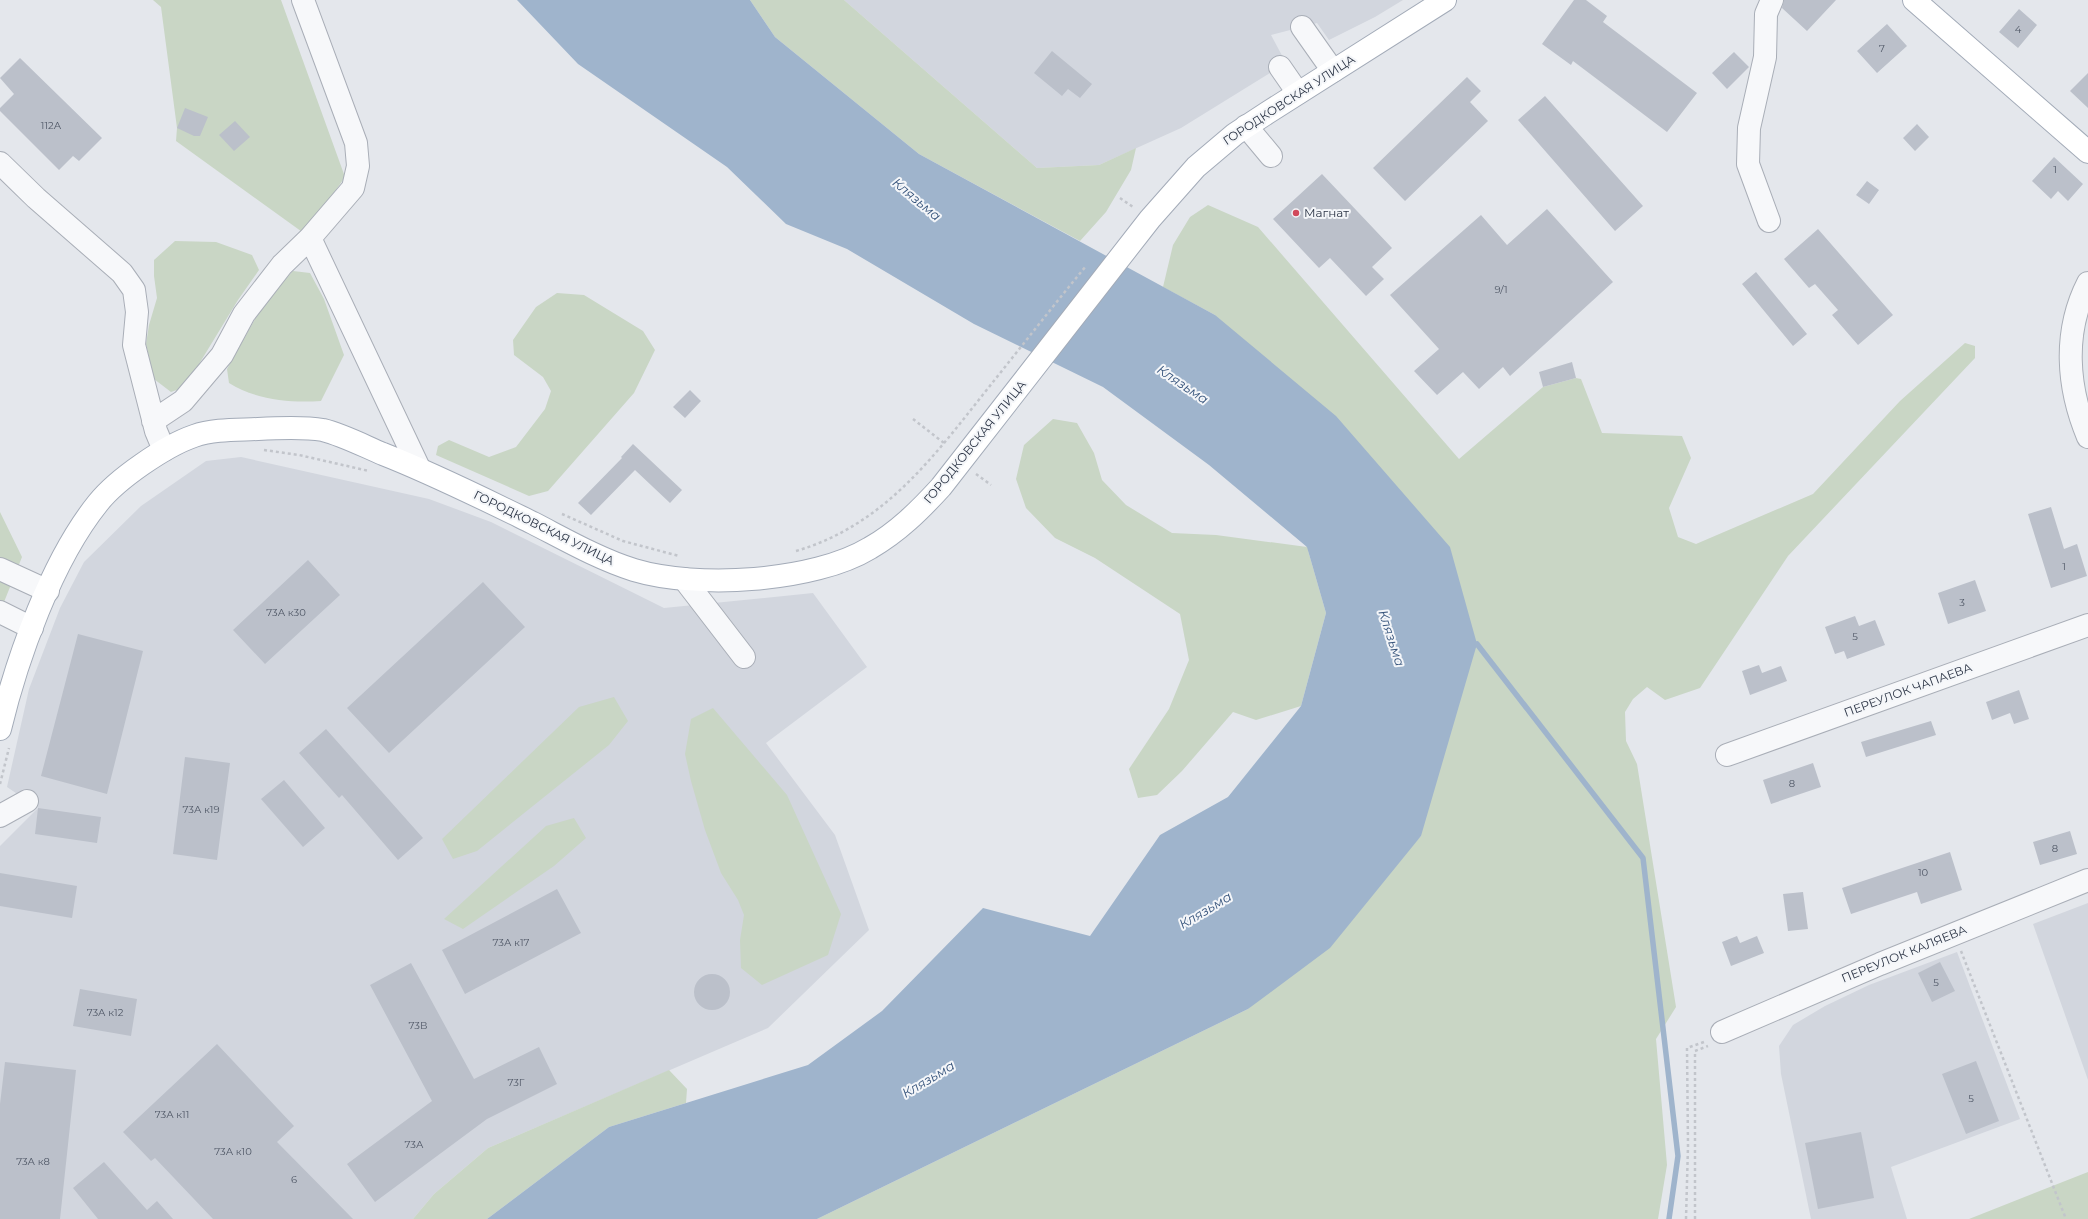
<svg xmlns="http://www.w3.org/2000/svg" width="2088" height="1219" font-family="Montserrat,sans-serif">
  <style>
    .built { fill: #d2d6de }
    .green { fill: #c9d6c5 }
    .water { fill: #9fb4cc }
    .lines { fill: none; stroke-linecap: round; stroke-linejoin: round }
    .stream { stroke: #9fb4cc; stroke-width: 5.5 }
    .building { fill: #bbc0ca }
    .minor-casing { stroke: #a9aeb7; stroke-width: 24 }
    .major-casing { stroke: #a3abb8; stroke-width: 24 }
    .path { stroke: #c2c5cb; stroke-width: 2.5; stroke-dasharray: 3 3; stroke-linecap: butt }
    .minor { stroke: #f7f8fa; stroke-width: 22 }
    .major { stroke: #fff; stroke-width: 22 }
    .poi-dot { fill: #d1495b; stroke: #f4f6f9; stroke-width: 1.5 }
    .labels { text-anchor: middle; stroke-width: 4; stroke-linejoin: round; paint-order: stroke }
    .number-label { font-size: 10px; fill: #4f5766 }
    .street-label { font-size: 12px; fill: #2b3445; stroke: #f4f6f9 }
    .poi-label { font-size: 12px; fill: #2b3445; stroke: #f4f6f9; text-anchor: start }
    .water-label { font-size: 13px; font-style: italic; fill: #34527a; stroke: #f4f6f9 }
  </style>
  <rect width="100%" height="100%" fill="#e4e7ec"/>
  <path class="built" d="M844 0H1403L1375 17 1329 40 1317 23 1271 35 1286 63 1181 128 1099 165 1037 168Z
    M241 457 429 499 491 522 664 608 813 593 867 667 766 743 835 835 869 930 768 1028 488 1148 434 1194 413 1219H0V846L38 808 7 787 29 689 60 608 84 562 141 506 206 461Z
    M2088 903V1080L2033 924Z
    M1957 952 2020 1119 1891 1167 1907 1219H1811L1781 1074 1779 1046 1793 1025 1825 1006 1869 985Z"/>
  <path class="green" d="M153 0H281L345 177 305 234 176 141 177 128 161 7Z
    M750 0H844L1037 168 1099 165 1136 148 1131 170 1106 212 1080 241 919 154 775 37Z
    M1208 205 1258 227 1459 459 1543 387 1576 378 1581 379 1602 433 1682 436 1691 458 1669 508 1678 537 1696 544 1813 494 1900 401 1965 343 1975 346V358L1788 556 1700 688 1665 700 1647 687 1633 699 1625 712 1626 741 1637 764 1676 1007 1656 1039 1667 1165 1658 1219H817L1248 1009 1421 836 1215 315 1163 287 1173 245 1190 217Z
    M175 241 216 242 252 255 259 270 238 300 185 387 171 392 154 379 146 344 149 325 157 298 154 276V260Z
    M293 271 310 273 324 299 344 355 321 401C290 403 256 400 229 383L227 369 255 319 278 287Z
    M557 293 584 295 643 331 655 350 634 393 548 491 529 496 436 455 438 446 449 440 489 457 516 447 545 409 551 391 543 377 514 355 513 340 536 307Z
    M1053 419 1077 423 1094 453 1102 480 1126 505 1172 533 1216 535 1307 547 1326 613 1301 706 1256 720 1233 712 1182 771 1157 795 1138 798 1129 769 1169 709 1189 660 1180 614 1095 558 1055 538 1026 508 1016 479 1024 445Z
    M0 512 22 557 0 612Z
    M614 697 628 721 609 745 477 851 453 859 442 839 579 707Z
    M713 708 787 795 841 914 828 955 762 985 741 968 740 940 744 915 738 900 721 873 705 830 691 781 685 754 691 719Z
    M574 818 586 838 554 866 463 929 444 919 546 826Z
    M669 1070 687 1089 686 1103 609 1127 487 1219H413L434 1194 488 1148Z
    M2088 1172V1219H1969Z"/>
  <path class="water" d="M517 0H750L775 37 919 154 1215 315 1336 416 1450 547 1477 644 1421 836 1330 948 1248 1009 817 1219H487L609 1127 808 1065 882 1011 983 908 1090 936 1160 835 1228 797 1301 706 1326 613 1307 547 1209 465 1103 387 974 324 847 249 786 224 727 167 578 64Z"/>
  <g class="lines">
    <path class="stream" d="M1477 644 1643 858 1678 1156 1669 1219"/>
  </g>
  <path class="building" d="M1574 0H1586L1607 16 1603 22 1697 93 1667 132 1573 61 1571 65 1542 44Z
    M1784 0H1836L1807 31 1782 8Z
    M2019 9 2037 25 2018 48 1999 32Z
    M1887 24 1907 46 1877 73 1857 51Z
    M1052 51 1092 84 1080 98 1068 89 1062 96 1034 73Z
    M1734 52 1749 67 1727 89 1712 73Z
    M20 58 102 138 79 161 73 156 59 170 0 111V108L14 94 0 78Z
    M2088 73V108L2070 91Z
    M1467 77 1481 91 1470 102 1488 121 1405 201 1373 168Z
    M1545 96 1643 206 1615 231 1518 120Z
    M185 108 208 117 200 136H194L177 128Z
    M235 121 250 137 234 151 219 135Z
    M1917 124 1929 137 1915 151 1903 138Z
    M2054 157 2083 184 2068 201 2058 191 2051 199 2032 181Z
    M1322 174 1392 248 1372 267 1384 279 1366 296 1330 258 1319 268 1273 219Z
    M1867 181 1879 190 1869 204 1856 195Z
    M1547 209 1613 282 1510 376 1503 367 1479 389 1463 372 1437 395 1414 371 1439 349 1390 295 1481 215 1507 245Z
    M1818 229 1893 315 1858 345 1832 315 1838 310 1815 284 1809 288 1784 259Z
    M1756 272 1807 334 1793 346 1742 284Z
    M1572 362 1576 378 1543 387 1539 372Z
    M690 390 701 401 685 418 673 407Z
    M633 444 682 490 670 503 635 470 591 515 578 503 622 458 621 457Z
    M2051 507 2064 549 2077 544 2087 576 2051 588 2028 514Z
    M308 560 340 595 265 664 233 630Z
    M1975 580 1986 611 1948 624 1938 593Z
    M483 582 525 627 389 753 347 708Z
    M1855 616 1859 626 1875 620 1885 645 1847 659 1844 651 1835 654 1825 627Z
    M78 634 143 651 107 794 41 776Z
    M1759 665 1762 673 1781 666 1787 681 1750 695 1742 671Z
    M2019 690 2029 719 2014 724 2010 713 1992 720 1986 702Z
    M1931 721 1936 735 1866 757 1861 742Z
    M326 729 423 838 398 860 342 795 339 798 299 753Z
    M185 757 230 763 217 860 173 854Z
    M1813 763 1821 787 1771 804 1763 780Z
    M284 780 325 828 303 847 261 799Z
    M38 808 101 817 97 843 35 834Z
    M2070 831 2077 854 2040 865 2033 842Z
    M1950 852 1962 890 1921 904 1917 892 1851 914 1842 888Z
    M0 873 77 886 72 918 0 906Z
    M557 889 581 933 465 994 442 950Z
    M1803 892 1808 929 1788 931 1783 894Z
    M1737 936 1740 943 1757 936 1764 953 1731 966 1722 942Z
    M1940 962 1955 991 1932 1002 1918 973Z
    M411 963 474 1079 539 1047 557 1084 487 1119 375 1202 347 1164 432 1101 370 985Z
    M694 992a18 18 0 1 1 36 0a18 18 0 1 1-36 0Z
    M80 989 137 999 131 1036 73 1026Z
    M217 1044 294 1126 277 1142 353 1219H213L155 1158 151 1161 123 1132Z
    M1976 1061 1999 1121 1966 1134 1942 1074Z
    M5 1062 76 1070 60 1219H0V1104Z
    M1861 1132 1874 1198 1818 1209 1805 1143Z
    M104 1162 147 1210 157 1201 173 1219H98L73 1188Z"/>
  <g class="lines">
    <g class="minor-casing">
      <path id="minor" d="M303 0 356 143 358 166 353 188 310 238 419 468
        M1302 27 1333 71
        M1280 67 1298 93
        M1246 126 1271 156
        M0 163 36 198 122 273 134 290 137 312 134 345 156 431 164 450
        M1769 221 1748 164 1749 128 1765 57 1766 14 1772 0
        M2088 283C2063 332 2067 387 2088 437
        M153 421 183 401 222 355 244 314 282 265 310 238
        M0 569 48 591
        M684 579 744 657
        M0 612 32 628
        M1727 755 2088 625
        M0 816 27 801
        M1722 1032 1880 964 2088 880"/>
    </g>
    <g class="major-casing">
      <path id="major" d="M1914 0 2088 152
        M0 729C17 658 52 560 98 503 117 479 165 446 194 436 214 429 237 430 258 429 275 428 306 427 323 430 343 435 364 446 383 454 434 474 484 499 533 523 566 540 599 559 634 570 697 589 814 582 870 548 898 532 920 510 941 487L1150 219 1196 167 1235 134 1267 113 1445 0"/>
    </g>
    <path class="path" d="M1120 198 1133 207
      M913 419 944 443
      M264 450 299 455 369 471
      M976 474 991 485
      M562 514 623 541 679 556
      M796 551C885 525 934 456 989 387 1021 347 1053 306 1086 266
      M0 784 9 748
      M1961 951 2066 1219
      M1686 1219 1688 1146 1687 1048 1704 1042
      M1695 1219V1051L1708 1046"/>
    <use href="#minor" class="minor"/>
    <use href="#major" class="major"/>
  </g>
  <circle class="poi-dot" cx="1296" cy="213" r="4"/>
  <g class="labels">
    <g class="number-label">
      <text x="2018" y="33">4</text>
      <text x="1882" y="52">7</text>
      <text x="51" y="129">112А</text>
      <text x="2055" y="173">1</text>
      <text x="1501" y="293">9/1</text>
      <text x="2064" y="570">1</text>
      <text x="1962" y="606">3</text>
      <text x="286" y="616">73А к30</text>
      <text x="1855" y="640">5</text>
      <text x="1792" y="787">8</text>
      <text x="201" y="813">73А к19</text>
      <text x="2055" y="852">8</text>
      <text x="1923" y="876">10</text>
      <text x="511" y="946">73А к17</text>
      <text x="1936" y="986">5</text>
      <text x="105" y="1016">73А к12</text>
      <text x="418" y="1029">73В</text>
      <text x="516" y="1086">73Г</text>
      <text x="1971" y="1102">5</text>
      <text x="172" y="1118">73А к11</text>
      <text x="414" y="1148">73А</text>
      <text x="233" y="1155">73А к10</text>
      <text x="33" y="1165">73А к8</text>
      <text x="294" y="1183">6</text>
    </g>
    <g class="street-label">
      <text transform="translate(1289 100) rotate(-33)" y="4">ГОРОДКОВСКАЯ УЛИЦА</text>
      <text transform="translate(975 442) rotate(-51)" y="4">ГОРОДКОВСКАЯ УЛИЦА</text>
      <text transform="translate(544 528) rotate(26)" y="4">ГОРОДКОВСКАЯ УЛИЦА</text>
      <text transform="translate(1908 690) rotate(-20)" y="4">ПЕРЕУЛОК ЧАПАЕВА</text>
      <text transform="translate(1904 954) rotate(-22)" y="4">ПЕРЕУЛОК КАЛЯЕВА</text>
    </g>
    <g class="poi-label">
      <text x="1304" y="217">Магнат</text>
    </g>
    <g class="water-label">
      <text transform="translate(917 199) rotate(40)" y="5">Клязьма</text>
      <text transform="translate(1183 384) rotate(34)" y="5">Клязьма</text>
      <text transform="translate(1392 638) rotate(72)" y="5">Клязьма</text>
      <text transform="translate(1205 910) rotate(-31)" y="5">Клязьма</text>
      <text transform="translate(928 1079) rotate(-31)" y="5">Клязьма</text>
    </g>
  </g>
</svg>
